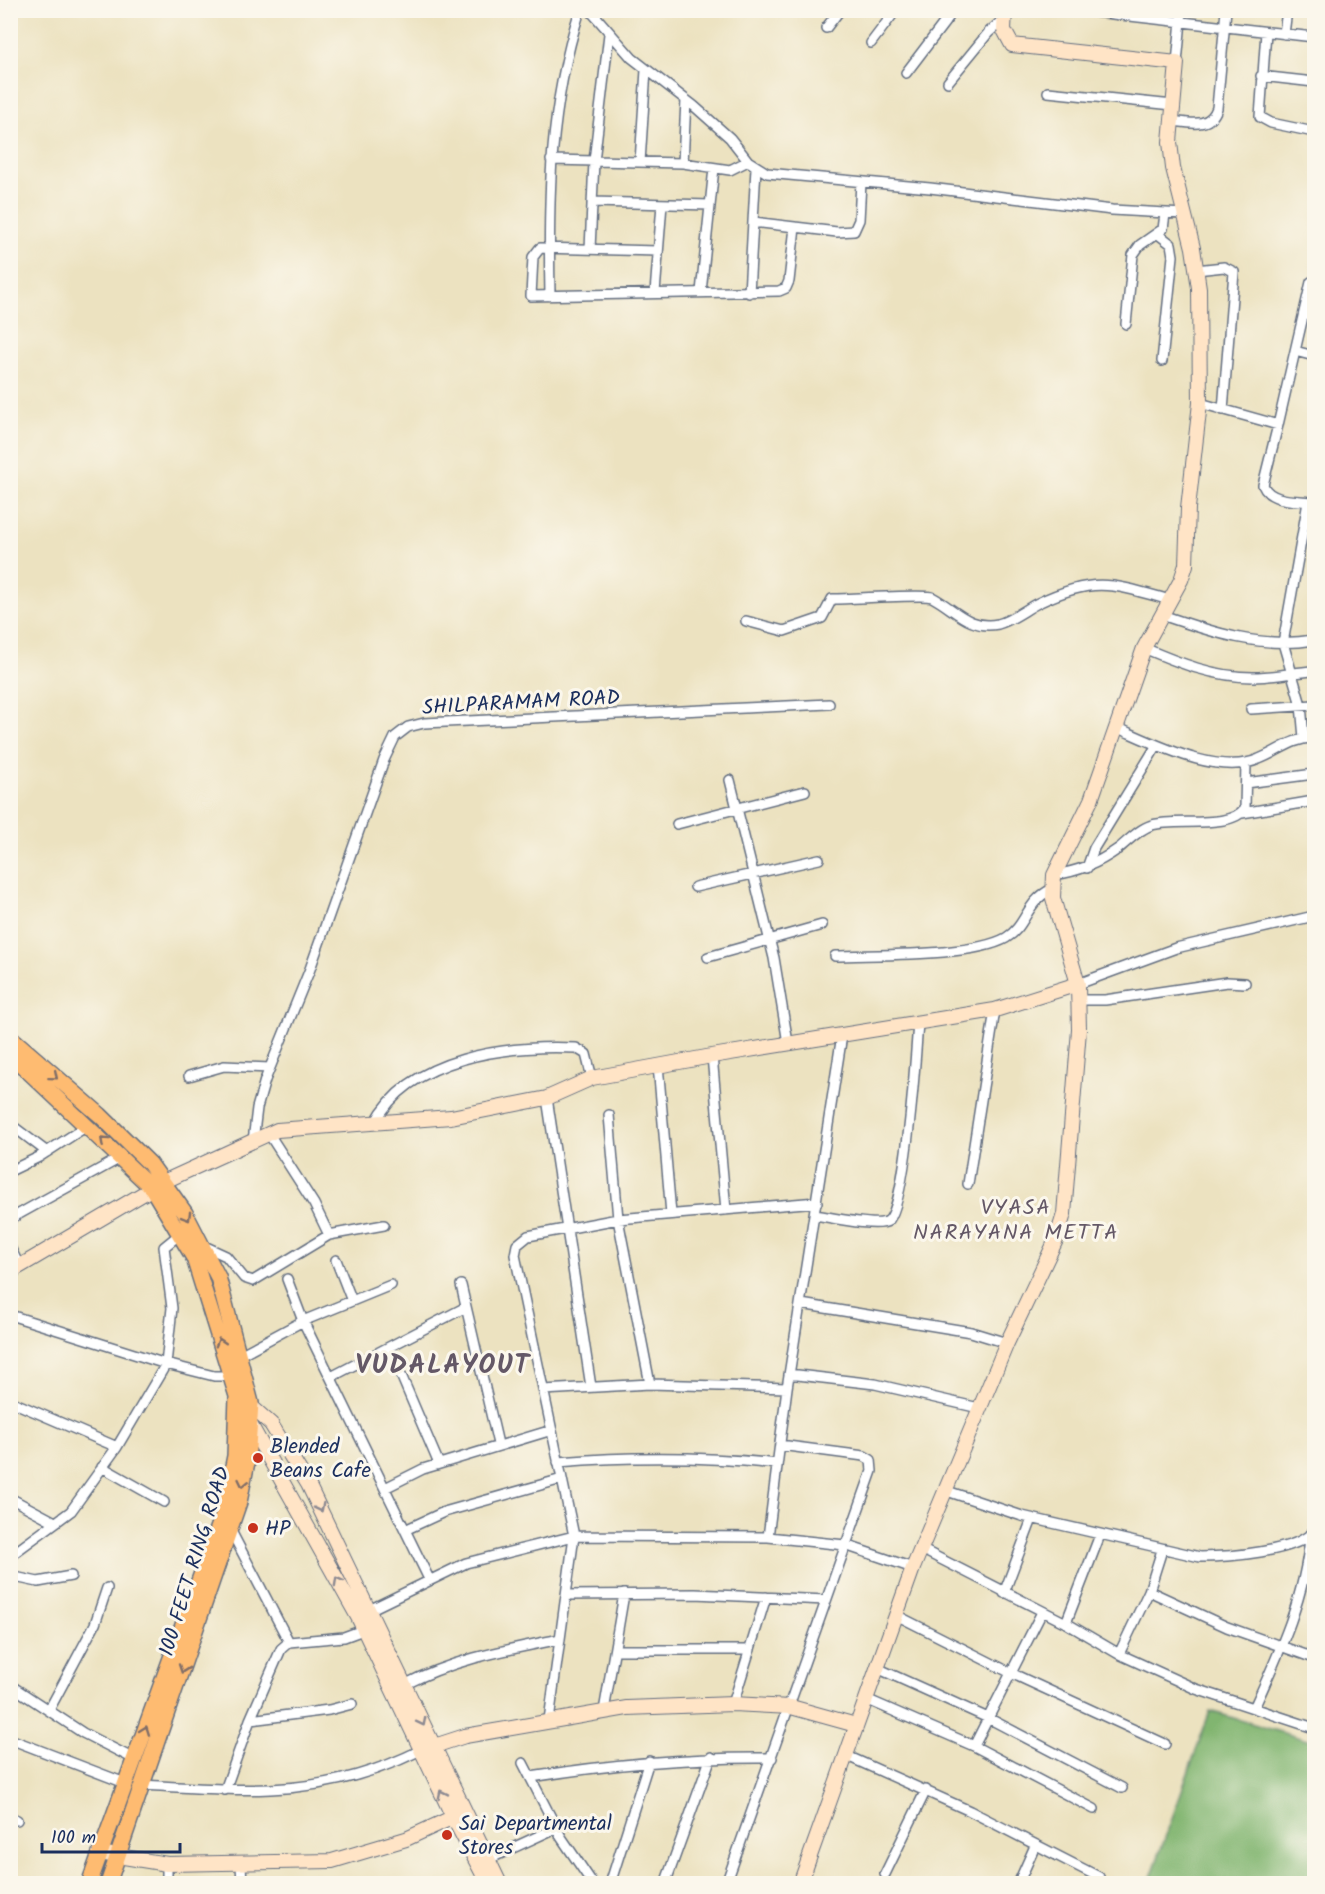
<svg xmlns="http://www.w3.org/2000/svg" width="1325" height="1894" font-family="Kalam,sans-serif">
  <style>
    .forest { fill: #81b570; stroke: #4e7267; stroke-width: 1.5 }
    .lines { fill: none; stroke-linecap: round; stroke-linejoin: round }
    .street-casing { stroke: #646e80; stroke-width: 12 }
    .secondary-casing { stroke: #646e80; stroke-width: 16 }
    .primary-casing { stroke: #646e80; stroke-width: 18 }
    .street { stroke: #fff; stroke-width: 9 }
    .secondary { stroke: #ffe4c6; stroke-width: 14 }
    .primary { stroke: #febb71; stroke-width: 15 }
    .oneway { stroke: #816e67 }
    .oneway2 { stroke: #8d8a92 }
    .poi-dot { fill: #c8321e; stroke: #fbf7ec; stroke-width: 2 }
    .labels { text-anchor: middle; stroke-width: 6; stroke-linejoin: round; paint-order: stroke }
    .street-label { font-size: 21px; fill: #1b2f5e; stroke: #fbf7ec }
    .poi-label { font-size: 21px; fill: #1b2f5e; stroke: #fbf7ec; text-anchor: start }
    .neighbourhood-label { font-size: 22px; letter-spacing: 1.5px; fill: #645867; stroke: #fbf7ec }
    .district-label { font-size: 27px; font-weight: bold; letter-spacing: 1.5px; fill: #645867; stroke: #fbf7ec }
  </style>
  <rect width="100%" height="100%" fill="#fbf7ec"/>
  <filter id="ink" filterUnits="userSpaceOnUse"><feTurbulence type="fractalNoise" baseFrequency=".0167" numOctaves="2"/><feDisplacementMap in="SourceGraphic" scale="12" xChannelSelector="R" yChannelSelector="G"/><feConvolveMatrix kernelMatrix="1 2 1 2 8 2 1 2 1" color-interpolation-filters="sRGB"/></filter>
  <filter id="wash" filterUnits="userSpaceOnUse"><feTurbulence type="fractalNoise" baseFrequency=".008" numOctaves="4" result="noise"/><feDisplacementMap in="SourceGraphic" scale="24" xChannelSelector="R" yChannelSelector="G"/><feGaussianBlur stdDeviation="1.35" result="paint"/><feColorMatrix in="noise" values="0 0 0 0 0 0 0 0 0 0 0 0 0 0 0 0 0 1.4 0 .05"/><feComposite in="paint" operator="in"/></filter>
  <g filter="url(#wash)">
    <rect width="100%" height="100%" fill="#ece2c0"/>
    <path class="forest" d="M1210 1711 1314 1742V1883H1149Z"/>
  </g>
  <g filter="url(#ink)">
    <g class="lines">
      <g class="street-casing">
        <path id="street" d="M590 10 632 58 694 106 730 138 748 161 767 173 930 188 1112 210 1184 214
          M1077 10 1314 37
          M826 28 840 10
          M1266 32 1260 117 1271 123 1314 132
          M1284 34 1287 10
          M871 43 896 10
          M1177 63 1182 10
          M906 73 954 10
          M1261 76 1314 82
          M948 82 989 32 1004 19
          M1048 92 1173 105
          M1172 121C1190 123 1210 129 1217 108L1226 10
          M551 160 683 163 730 170 748 161
          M640 162 646 70
          M683 163 686 100
          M592 202 710 205
          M753 222 837 232 854 231 859 220 861 182
          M1158 234 1171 244 1173 256 1162 361
          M590 249 594 161 609 34
          M658 251 540 248 533 257 531 296 779 291 786 288 789 281 795 227
          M1196 270 1224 267 1234 272 1223 410
          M701 292 714 168
          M655 293 662 204
          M749 293 756 168
          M550 296C548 195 549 108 580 10
          M1126 324 1133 255 1140 245 1163 229 1165 214
          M1295 351 1311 282
          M1200 403 1278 425 1295 351 1314 356
          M1278 425 1263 485C1270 503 1298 500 1314 502
          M1162 615C1211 632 1261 649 1314 640
          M746 621 784 631 822 618 832 599C847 599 925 594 932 597 955 609 969 630 998 624 1011 621 1026 609 1038 603 1095 576 1113 584 1170 600
          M1144 648C1179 663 1214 677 1253 677 1274 677 1294 672 1314 671
          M1251 709 1314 705
          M1118 728C1155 744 1219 777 1259 759 1280 751 1291 738 1314 738
          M1304 738 1301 705 1283 643 1308 502
          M730 780 774 958 788 1043
          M1246 783 1314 774
          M1242 813 1314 801
          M677 824 805 791
          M1087 868 1094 848 1157 745
          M1054 875C1079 871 1097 864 1118 849 1128 841 1139 829 1152 825 1177 818 1231 830 1245 808L1246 763
          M695 887 819 859
          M835 956C876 954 972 957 1006 938 1027 926 1025 902 1052 889
          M708 957 822 925
          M1078 984 1176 948 1314 916
          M1078 1000H1105L1227 982 1245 983
          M712 1056 726 1210
          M658 1065 671 1214
          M189 1076 224 1066 270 1068
          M547 1098 591 1387
          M609 1115 618 1219 650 1384
          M375 1123C410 1056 508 1045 576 1048L586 1054 592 1078
          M10 1124 47 1152
          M269 1134 314 1204 329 1235
          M253 1141 257 1108 265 1080 310 969 384 760 395 737 408 727 424 723 829 704
          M10 1171 39 1157 87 1126
          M968 1184 995 1010
          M815 1215C829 1217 878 1228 888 1221 906 1207 916 1052 918 1022
          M10 1219 122 1157
          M202 1245 226 1256 244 1278 253 1281 329 1235 384 1225
          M10 1247 20 1268
          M336 1260 352 1301
          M287 1279 303 1321 429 1579
          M461 1285 498 1444
          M801 1304 971 1332 1007 1343
          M10 1315 166 1364 214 1376H232
          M389 1347 439 1464
          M238 1356 303 1321 391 1285
          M789 1374 875 1384 979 1408
          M331 1377 466 1307
          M543 1390 650 1384 787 1388
          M10 1401 117 1447
          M558 1462C632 1456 704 1456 777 1464
          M102 1467 164 1502
          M385 1488 423 1469 552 1430
          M944 1490 1022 1516 1200 1557C1226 1557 1300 1552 1314 1530
          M10 1498 55 1522
          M230 1529 289 1642
          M405 1530 444 1512 562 1479
          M768 1537 787 1388 842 1035
          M921 1549 1066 1623 1119 1654 1196 1689 1314 1728
          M10 1556 71 1511 117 1447 166 1364 172 1308 164 1247 180 1234
          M10 1576 38 1582 71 1576
          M1149 1591 1227 1627 1314 1658
          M1004 1593 1032 1519
          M566 1595 695 1594 826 1600
          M365 1612 466 1563 574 1536 768 1537 845 1545 913 1568
          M896 1615 1011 1673 1165 1744
          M1066 1623 1100 1535
          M615 1650H750
          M1119 1654 1149 1591 1162 1550
          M877 1668 988 1718 1122 1788
          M10 1685 83 1733 134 1759
          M404 1685C454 1659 506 1650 560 1639
          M866 1699 974 1746 1094 1809
          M733 1704 766 1597
          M1254 1708C1279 1653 1305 1598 1310 1537
          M49 1710 95 1624 107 1588
          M604 1711 624 1594
          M250 1720 329 1710 352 1704
          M549 1720 574 1536 515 1255 517 1245 528 1236 618 1219 817 1202
          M10 1739 125 1783
          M974 1746 1042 1612
          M845 1755 970 1811 1099 1877
          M523 1763 561 1837 593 1884
          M531 1777C611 1764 690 1757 772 1758
          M142 1785C247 1791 323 1799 421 1750
          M225 1790 250 1720 281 1649 289 1642 344 1637 363 1630
          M10 1817 17 1820
          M489 1859 556 1828
          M241 1864 242 1884
          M885 1874 926 1790
          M728 1879 741 1884
          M167 1884V1864
          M610 1884 649 1761
          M665 1884 711 1757
          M726 1884 872 1471 871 1460 864 1456 780 1445
          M1018 1884 1035 1846"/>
      </g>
      <g class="secondary-casing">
        <path id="secondary" d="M10 1272 163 1182 277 1130 451 1117 547 1098 592 1078 712 1056 995 1010 1078 984
          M244 1400 271 1424 308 1484 500 1884
          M246 1421 250 1424 358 1617 453 1817 488 1884
          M425 1749 465 1736 627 1708 733 1704 791 1707 856 1725
          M99 1853 167 1864 332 1861 406 1839 460 1814
          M800 1884 913 1568 1007 1343 1056 1240 1064 1214 1079 1030 1078 984 1053 898 1054 875 1091 800 1144 648 1181 580 1186 565 1188 508 1200 403 1199 288 1193 248 1173 168 1170 142 1177 63 1012 45 1004 30 1005 10"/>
      </g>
      <g class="primary-casing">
        <path id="primary" d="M10 1037 100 1115 150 1164 185 1213 218 1277 251 1403 247 1462 239 1502 108 1884
          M10 1054 152 1188 194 1258 237 1396 235 1456 223 1515 89 1884"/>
      </g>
      <use href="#street" class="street"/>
      <use href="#secondary" class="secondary"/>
      <use href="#primary" class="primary"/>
    </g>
    <defs><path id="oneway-chevron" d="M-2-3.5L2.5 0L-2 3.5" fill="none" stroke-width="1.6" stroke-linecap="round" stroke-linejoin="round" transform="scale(1.5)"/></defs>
    <g class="oneway">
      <use href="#oneway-chevron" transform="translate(54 1076) rotate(40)"/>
      <use href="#oneway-chevron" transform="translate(104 1141) rotate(-138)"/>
      <use href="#oneway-chevron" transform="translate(187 1217) rotate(60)"/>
      <use href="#oneway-chevron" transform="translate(220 1342) rotate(-107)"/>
      <use href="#oneway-chevron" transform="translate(243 1483) rotate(102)"/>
      <use href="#oneway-chevron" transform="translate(183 1669) rotate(109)"/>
      <use href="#oneway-chevron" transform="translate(145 1730) rotate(-70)"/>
    </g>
    <g class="oneway2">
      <use href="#oneway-chevron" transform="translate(320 1508) rotate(64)"/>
      <use href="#oneway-chevron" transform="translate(338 1581) rotate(-119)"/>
      <use href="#oneway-chevron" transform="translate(422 1722) rotate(63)"/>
      <use href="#oneway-chevron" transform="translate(442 1794) rotate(-116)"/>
    </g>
  </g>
  <g class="poi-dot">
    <circle cx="258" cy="1458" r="6"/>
    <circle cx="253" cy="1528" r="6"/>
    <circle cx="447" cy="1835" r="6"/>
  </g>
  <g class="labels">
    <g class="street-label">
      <text transform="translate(521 702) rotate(-3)" y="7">SHILPARAMAM ROAD</text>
      <text transform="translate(194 1561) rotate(-73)" y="7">100 FEET RING ROAD</text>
    </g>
    <g class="poi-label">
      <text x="270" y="1453">Blended<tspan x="270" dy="24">Beans Cafe</tspan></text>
      <text x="265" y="1535">HP</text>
      <text x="459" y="1830">Sai Departmental<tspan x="459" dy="24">Stores</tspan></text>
    </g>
    <g class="neighbourhood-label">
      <text x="1016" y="1214">VYASA<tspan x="1016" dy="25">NARAYANA METTA</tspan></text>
    </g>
    <g class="district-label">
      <text x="443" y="1373">VUDALAYOUT</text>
    </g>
  </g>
  <rect width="1325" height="1894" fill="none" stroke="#fbf7ec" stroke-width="36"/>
  <path d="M42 1843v9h138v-9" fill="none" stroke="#1b2f5e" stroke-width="3"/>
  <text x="51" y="1843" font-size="18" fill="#1b2f5e" stroke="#fbf7ec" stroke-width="4.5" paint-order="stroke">100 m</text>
</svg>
